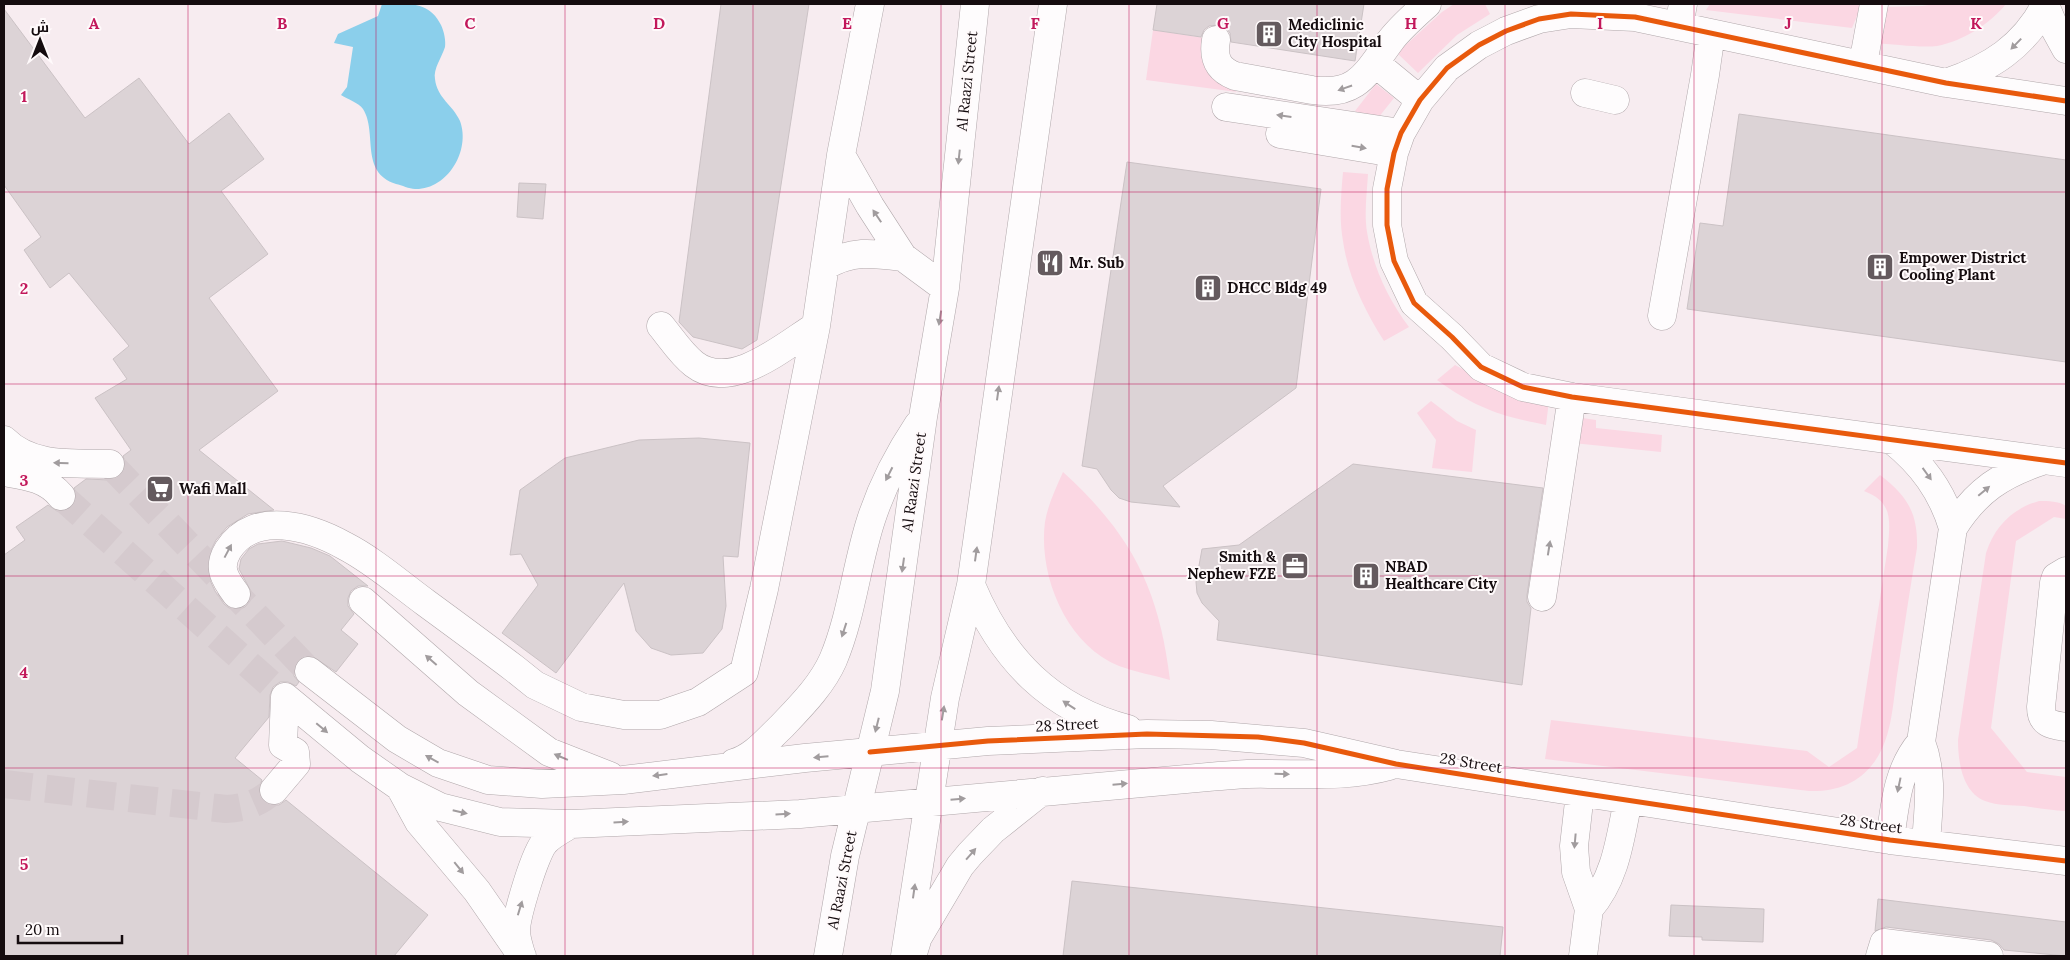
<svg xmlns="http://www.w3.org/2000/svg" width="2070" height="960" font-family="Lora,Cairo,serif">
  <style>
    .green { fill: #fbd7e3 }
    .water { fill: #8bcfeb }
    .building { fill: #dcd3d6; stroke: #cbc2c5 }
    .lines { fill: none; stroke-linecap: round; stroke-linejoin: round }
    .minor-tunnel { stroke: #d5cace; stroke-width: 28; stroke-dasharray: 28 14; stroke-linecap: butt }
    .minor-casing { stroke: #b0a7aa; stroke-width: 29 }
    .minor { stroke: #fefcfd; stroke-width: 28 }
    .cycleway-casing { stroke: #fffafb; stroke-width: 8 }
    .cycleway { stroke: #e8590c; stroke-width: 5 }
    .oneway { fill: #a19c9e }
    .grid { fill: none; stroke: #c2185b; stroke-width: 1; stroke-opacity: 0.55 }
    .labels { text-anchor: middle; stroke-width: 4; stroke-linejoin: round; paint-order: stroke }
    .poi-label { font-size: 15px; font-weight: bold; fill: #150c0f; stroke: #fffafb; text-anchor: start }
    .street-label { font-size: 15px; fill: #150c0f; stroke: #fffafb }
    .grid-label { font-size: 16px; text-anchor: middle; font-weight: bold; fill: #c2185b; stroke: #fffafb; stroke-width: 4; stroke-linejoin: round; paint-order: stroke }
  </style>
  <rect width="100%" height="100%" fill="#f7ecf0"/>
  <path class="green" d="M1454 4H1485L1490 14 1457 35 1418 73 1397 53 1442 12Z
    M1710 4H1862L1852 28 1706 10Z
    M1936 4H2006C1990 24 1963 41 1937 46 1921 48 1892 44 1875 43L1882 7 1922 6Z
    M1153 30 1205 38 1227 86 1237 92 1146 80Z
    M1376 84 1394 98 1374 123 1355 111Z
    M1343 172 1368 174C1367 192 1364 213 1367 232 1373 267 1388 299 1409 327L1384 341C1365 311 1348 277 1343 241 1339 219 1341 195 1343 172Z
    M1455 365 1479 378 1549 401 1546 425C1500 416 1476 408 1437 380Z
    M1431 401 1457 421 1476 430 1472 472 1432 468 1436 440 1417 413Z
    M1576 417 1596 420V428L1662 435 1661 452 1573 443Z
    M1063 472C1131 534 1159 588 1170 680 1153 675 1135 672 1119 666 1066 645 1038 575 1045 522 1048 504 1056 488 1063 472Z
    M1880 475C1907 496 1918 512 1917 548 1910 588 1904 629 1898 669 1893 699 1893 736 1875 761 1859 784 1835 792 1809 791L1545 759 1551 720 1807 751 1829 767 1857 748 1888 546C1890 520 1893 502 1864 491Z
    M2039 501C2049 501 2058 501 2066 506V519L2054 517 2016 541 1991 728 2027 772 2066 777V811C2052 810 2038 808 2024 806 2011 805 1998 806 1985 801 1962 792 1958 761 1958 740L1986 553C1995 526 2012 509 2039 501Z"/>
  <path class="water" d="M382 4C406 4 429 0 441 25 444 31 446 41 445 47 442 57 433 69 435 79 437 98 453 105 460 121 471 151 447 190 415 189 409 189 402 185 396 184 359 172 378 133 363 109 359 103 347 99 341 95L347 87 353 47 334 43 338 34 378 16Z"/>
  <path class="building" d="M721 4H809L757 340 742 349 693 337 679 322Z
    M1157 4H1364L1355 61 1231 42 1230 33 1226 28 1218 25 1209 26 1204 30 1201 37 1153 30Z
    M4 9 85 118 139 78 189 144 229 113 264 159 221 191 268 254 209 298 278 391 199 450 274 510 248 514 227 527 216 540 210 552 207 562 208 576 215 591 224 604 229 608 237 610 245 607 250 601 252 593 239 569 241 559 249 549 258 544 282 541 311 548 330 556 368 586H358L351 591 348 598V606L354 614 341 630 358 644 336 672 312 656H304L297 661 294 669V676L299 682 296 686 288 682H280L273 687 270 695 269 717 235 758 262 780 259 788V795L264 802 272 805H279L286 800 428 915 394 956H4V555L25 540 16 527 48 505 57 511H64L71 508 76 500V493L74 488 86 479 110 480 118 477 123 472 126 465 123 456 131 450 95 398 127 379 113 359 129 346 69 273 50 288 24 250 41 237 4 185Z
    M1739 114 2066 160V362L1687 309 1700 223 1723 226Z
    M1127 162 1321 189 1296 388 1163 486 1180 507 1131 502 1119 498 1111 490 1097 469 1082 466Z
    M519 183 546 184 543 219 517 217Z
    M699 438 750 443 738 557 723 556 726 606 722 629 703 653 671 655 651 648 636 631 624 583 556 673 502 633 538 585 521 554 510 555 520 490 565 458 639 440Z
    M1353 464 1543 488 1527 595V602L1531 608 1522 685 1217 640 1219 621 1202 603 1197 593 1196 582 1202 549 1239 545Z
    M1072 881 1503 927 1500 956H1063Z
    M1878 899 2066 922V956L2004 950 1999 944 1991 940 1886 927 1875 931Z
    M1671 905 1764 909 1763 942 1702 940V937L1669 936Z"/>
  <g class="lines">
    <path class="minor-tunnel" d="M110 464 309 671
      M61 496 285 697
      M4 784 226 809C246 808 259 803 274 790"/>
    <g class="minor-casing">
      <path id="minor" d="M2045 5 2055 29 2066 49
        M1679 26 1683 4
        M1216 40C1213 58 1217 69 1235 76L1312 90C1358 97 1367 72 1391 40 1401 27 1415 15 1427 4
        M1375 63 1420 100
        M1863 64 1874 4
        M1946 83C1990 68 2024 47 2046 4
        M1585 93 1615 100
        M2066 101 1946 83 1635 17 1571 14 1539 19 1506 31 1479 45 1447 68 1420 100 1401 133 1394 153 1387 189V225L1394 261 1414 303 1452 337 1481 367 1523 387 1572 397 2066 463
        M1226 107 1401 133
        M1280 134 1394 153
        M841 155 870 206 903 257 945 288
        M825 266C852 250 872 253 903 257
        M1662 316 1705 75 1711 33
        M661 326C671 338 681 354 694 364 731 393 784 346 816 326
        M4 440C32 468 73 463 110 464
        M1892 440C1922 464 1942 491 1953 528
        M4 472C27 476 46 478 61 496
        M2066 571 2056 577 2054 583 2041 707C2041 724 2052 725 2066 727
        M971 585C1002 659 1050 709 1128 729
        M236 594C225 579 217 568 228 550 254 509 311 527 345 546 374 561 400 584 426 603 456 625 486 647 515 669L535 685 581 707 624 715H660L698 702 744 672 764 589 816 326 841 155 870 4
        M1542 597 1572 397
        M363 601 468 693 549 752 610 776
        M309 671 397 739 438 763 488 780 542 784 623 780 805 758 988 741 1147 734 1211 735 1304 743 1396 764 1890 840 2066 861
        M285 697 360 759 400 787 440 807 500 822 571 824 800 814 1219 776C1235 775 1252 773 1269 774 1310 774 1349 777 1389 766
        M734 763C754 757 767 740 782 726 801 706 822 685 833 660 852 615 856 566 871 520 882 486 898 455 918 425
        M400 787 419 822 477 891 522 956
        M274 790 296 764 295 752 283 745 285 697
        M1580 793 1574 846 1576 872 1589 909 1583 956
        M1890 840C1895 805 1897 770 1921 742
        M1926 844C1928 809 1934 776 1921 742L1953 528C1976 491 2002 474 2042 461
        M1589 909C1616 878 1620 839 1628 800
        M914 950 918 937 960 866 970 854 993 830 1042 791
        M521 954C519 947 516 938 516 931 516 917 535 852 545 842 551 835 563 829 571 824
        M828 956 845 856 885 691 923 417 945 288 975 4
        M905 956 945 698 971 585 1053 4
        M1880 956 1884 943 1989 956"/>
    </g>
    <use href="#minor" class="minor"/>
    <g class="cycleway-casing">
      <path id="cycleway" d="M2066 101 1946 83 1635 17 1571 14 1539 19 1506 31 1479 45 1447 68 1420 100 1401 133 1394 153 1387 189V225L1394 261 1414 303 1452 337 1481 367 1523 387 1572 397 2066 463
        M870 752 988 741 1147 734 1258 737 1304 743 1396 764 1580 793 1890 840 2066 861"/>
    </g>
    <use href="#cycleway" class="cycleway"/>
  </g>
  <defs><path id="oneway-solid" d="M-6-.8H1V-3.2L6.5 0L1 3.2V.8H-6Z" transform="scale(1.25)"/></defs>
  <g class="oneway">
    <use href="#oneway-solid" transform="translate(2016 44) rotate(134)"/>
    <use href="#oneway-solid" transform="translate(1345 88) rotate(161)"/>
    <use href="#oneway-solid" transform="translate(1284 116) rotate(-172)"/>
    <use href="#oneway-solid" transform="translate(1359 147) rotate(10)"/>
    <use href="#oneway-solid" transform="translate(959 157) rotate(96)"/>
    <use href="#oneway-solid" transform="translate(877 216) rotate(-124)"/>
    <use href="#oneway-solid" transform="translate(940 318) rotate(99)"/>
    <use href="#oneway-solid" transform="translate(998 393) rotate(-82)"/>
    <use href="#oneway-solid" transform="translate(61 463) rotate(-179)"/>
    <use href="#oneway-solid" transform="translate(889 474) rotate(117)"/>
    <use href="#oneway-solid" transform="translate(1927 474) rotate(54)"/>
    <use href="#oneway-solid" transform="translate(1984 491) rotate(-40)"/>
    <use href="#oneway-solid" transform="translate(1549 548) rotate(-81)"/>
    <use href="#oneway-solid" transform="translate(228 551) rotate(-62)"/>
    <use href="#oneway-solid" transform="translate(976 554) rotate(-82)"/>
    <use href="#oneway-solid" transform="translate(903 565) rotate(98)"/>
    <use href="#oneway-solid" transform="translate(844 630) rotate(108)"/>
    <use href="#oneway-solid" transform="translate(431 660) rotate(-139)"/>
    <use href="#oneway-solid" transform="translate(1069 705) rotate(-147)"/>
    <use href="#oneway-solid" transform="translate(943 713) rotate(-81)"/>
    <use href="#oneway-solid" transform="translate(877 725) rotate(104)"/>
    <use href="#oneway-solid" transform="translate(322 728) rotate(40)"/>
    <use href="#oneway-solid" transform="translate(561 757) rotate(-157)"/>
    <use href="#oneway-solid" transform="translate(821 757) rotate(175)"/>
    <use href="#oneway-solid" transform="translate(432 759) rotate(-151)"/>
    <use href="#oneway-solid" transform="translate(1282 774) rotate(1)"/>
    <use href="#oneway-solid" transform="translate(660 775) rotate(173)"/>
    <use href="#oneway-solid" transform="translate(1120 784) rotate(-5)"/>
    <use href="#oneway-solid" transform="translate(1899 785) rotate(102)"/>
    <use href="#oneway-solid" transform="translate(958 799) rotate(-5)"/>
    <use href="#oneway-solid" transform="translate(460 812) rotate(13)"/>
    <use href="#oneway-solid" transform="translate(783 814) rotate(-3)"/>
    <use href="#oneway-solid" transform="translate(621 822) rotate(-3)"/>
    <use href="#oneway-solid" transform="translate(1575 841) rotate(95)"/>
    <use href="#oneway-solid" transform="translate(971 854) rotate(-49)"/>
    <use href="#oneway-solid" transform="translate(459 868) rotate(51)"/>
    <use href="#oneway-solid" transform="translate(914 891) rotate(-82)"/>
    <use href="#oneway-solid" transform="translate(520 908) rotate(-73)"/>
  </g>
  <path class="grid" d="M188 4V956M376 4V956M565 4V956M753 4V956M941 4V956M1129 4V956M1317 4V956M1505 4V956M1694 4V956M1882 4V956M4 192H2066M4 384H2066M4 576H2066M4 768H2066"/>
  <defs>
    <g id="building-square" transform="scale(1.4375)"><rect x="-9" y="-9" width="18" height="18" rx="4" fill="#645a5e" stroke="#fffafb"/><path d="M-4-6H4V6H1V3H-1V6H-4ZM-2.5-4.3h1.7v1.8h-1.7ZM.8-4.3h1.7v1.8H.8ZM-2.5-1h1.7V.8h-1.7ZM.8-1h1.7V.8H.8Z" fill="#fff"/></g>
    <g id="restaurant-square" transform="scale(1.4375)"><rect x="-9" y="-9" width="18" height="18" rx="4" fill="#645a5e" stroke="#fffafb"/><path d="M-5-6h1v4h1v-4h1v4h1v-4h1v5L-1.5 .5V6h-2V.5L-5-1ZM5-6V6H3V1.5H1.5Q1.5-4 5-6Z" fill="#fff"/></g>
    <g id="supermarket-square" transform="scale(1.4375)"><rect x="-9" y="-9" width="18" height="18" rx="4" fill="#645a5e" stroke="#fffafb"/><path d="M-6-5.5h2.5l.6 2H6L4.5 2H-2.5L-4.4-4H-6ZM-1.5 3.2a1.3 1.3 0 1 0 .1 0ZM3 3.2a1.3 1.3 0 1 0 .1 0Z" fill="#fff"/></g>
    <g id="office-square" transform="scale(1.4375)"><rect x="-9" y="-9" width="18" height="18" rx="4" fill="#645a5e" stroke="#fffafb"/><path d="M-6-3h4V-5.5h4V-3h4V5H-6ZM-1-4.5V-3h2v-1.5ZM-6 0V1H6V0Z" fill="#fff"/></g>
  </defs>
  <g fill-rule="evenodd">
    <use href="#building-square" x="1269" y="34"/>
    <use href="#restaurant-square" x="1050" y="263"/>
    <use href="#building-square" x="1880" y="267"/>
    <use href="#building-square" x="1208" y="288"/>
    <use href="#supermarket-square" x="160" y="489"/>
    <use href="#office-square" x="1295" y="566"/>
    <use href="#building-square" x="1366" y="576"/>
  </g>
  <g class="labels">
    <g class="poi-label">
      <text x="1288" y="30">Mediclinic<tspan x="1288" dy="17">City Hospital</tspan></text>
      <text x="1899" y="263">Empower District<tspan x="1899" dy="17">Cooling Plant</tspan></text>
      <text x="1069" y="268">Mr. Sub</text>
      <text x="1227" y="293">DHCC Bldg 49</text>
      <text x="179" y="494">Wafi Mall</text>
      <text x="1276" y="562" text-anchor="end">Smith &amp;<tspan x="1276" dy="17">Nephew FZE</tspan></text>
      <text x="1385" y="572">NBAD<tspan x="1385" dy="17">Healthcare City</tspan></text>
    </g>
    <g class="street-label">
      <text transform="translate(967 81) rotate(-84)" y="5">Al Raazi Street</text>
      <text transform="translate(914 482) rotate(-82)" y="5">Al Raazi Street</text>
      <text transform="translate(1067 725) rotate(-3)" y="5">28 Street</text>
      <text transform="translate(1471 763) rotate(9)" y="5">28 Street</text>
      <text transform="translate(1871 824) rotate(8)" y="5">28 Street</text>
      <text transform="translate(842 880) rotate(-79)" y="5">Al Raazi Street</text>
    </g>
  </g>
  <g class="grid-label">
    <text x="94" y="29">A</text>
    <text x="282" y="29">B</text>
    <text x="470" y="29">C</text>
    <text x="659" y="29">D</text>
    <text x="847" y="29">E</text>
    <text x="1035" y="29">F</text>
    <text x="1223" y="29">G</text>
    <text x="1411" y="29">H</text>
    <text x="1600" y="29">I</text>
    <text x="1788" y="29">J</text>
    <text x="1976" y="29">K</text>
    <text x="24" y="102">1</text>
    <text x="24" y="294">2</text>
    <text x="24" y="486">3</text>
    <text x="24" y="678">4</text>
    <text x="24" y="870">5</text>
  </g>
  <rect width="2070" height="960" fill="none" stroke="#150c0f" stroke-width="10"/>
  <g transform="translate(40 40)" stroke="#fffafb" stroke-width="4" paint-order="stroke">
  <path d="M0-4L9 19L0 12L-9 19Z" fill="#150c0f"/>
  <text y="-8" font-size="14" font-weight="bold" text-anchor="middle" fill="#150c0f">ش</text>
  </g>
  <path d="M18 935v8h104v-8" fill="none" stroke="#150c0f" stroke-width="2.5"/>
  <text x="25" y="935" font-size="15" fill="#150c0f" stroke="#fffafb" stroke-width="4" paint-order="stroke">20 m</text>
</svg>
